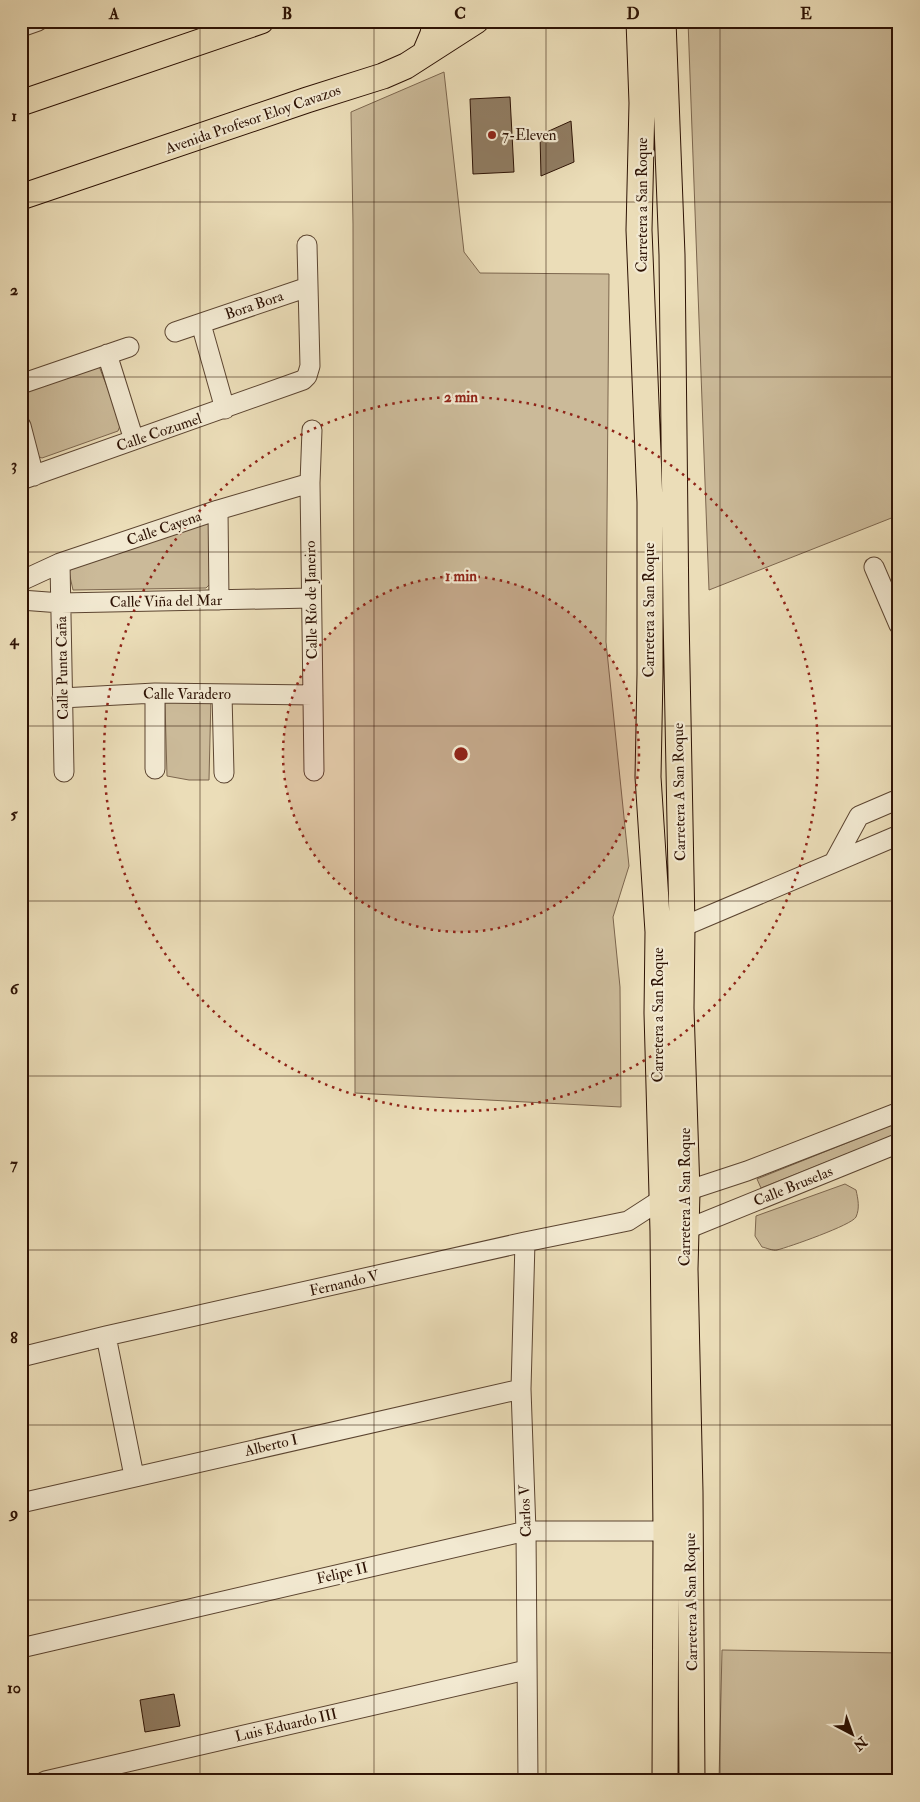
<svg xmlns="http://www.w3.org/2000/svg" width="920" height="1802" font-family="'IM FELL Double Pica',serif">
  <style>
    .green { fill: #cbba99; stroke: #7c664e }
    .building { fill: #907c62; stroke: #2d1204 }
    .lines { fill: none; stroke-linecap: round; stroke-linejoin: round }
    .minor-casing { stroke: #5c4531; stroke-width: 21 }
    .major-casing { stroke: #2d1204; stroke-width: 27 }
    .minor { stroke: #f2e9d1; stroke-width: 19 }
    .major { stroke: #ebddb8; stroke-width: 25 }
    .grid { fill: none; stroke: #2d1204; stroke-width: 1; stroke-opacity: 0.55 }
    .ring { fill: none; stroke: #8f2418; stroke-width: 2.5; stroke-dasharray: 2.5 5 }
    .poi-dot { fill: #8f2418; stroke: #f2e9d1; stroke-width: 2 }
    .labels { text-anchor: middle; stroke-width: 4.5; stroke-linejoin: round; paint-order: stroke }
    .street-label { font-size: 15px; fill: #2d1204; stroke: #f2e9d1 }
    .poi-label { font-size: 15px; fill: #2d1204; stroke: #f2e9d1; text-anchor: start }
    .centre { fill: #8f2418; stroke: #f2e9d1; stroke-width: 2.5 }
    .ring-label { font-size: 15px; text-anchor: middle; font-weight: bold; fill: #8f2418; stroke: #f2e9d1; stroke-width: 4.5; stroke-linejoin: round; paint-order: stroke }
    .neatline { fill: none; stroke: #2d1204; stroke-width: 2 }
    .grid-label { font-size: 16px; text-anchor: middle; font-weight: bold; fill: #2d1204 }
  </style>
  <rect width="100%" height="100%" fill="#ebddb8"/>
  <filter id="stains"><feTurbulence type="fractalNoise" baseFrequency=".004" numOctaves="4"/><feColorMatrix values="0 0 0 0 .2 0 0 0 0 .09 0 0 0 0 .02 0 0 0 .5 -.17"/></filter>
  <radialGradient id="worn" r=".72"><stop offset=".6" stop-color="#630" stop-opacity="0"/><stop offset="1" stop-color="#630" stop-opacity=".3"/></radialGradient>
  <path class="green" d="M688 21H899V515L709 590Z
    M444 72 464 252 480 273 609 274 606 642 629 866 613 917 620 987 621 1107 355 1093 353 224 351 112Z
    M99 366 121 423 118 431 42 458 37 456 21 410V388Z
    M209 519 211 583 206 588 73 590 69 572 76 564Z
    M170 696H211L209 780H189L167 776 165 703Z
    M21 788 22 790 25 1091H21Z
    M899 1122V1133L761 1188 757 1179Z
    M845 1184 856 1190C858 1199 860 1208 856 1217 852 1225 789 1247 777 1250 773 1251 767 1248 762 1247L755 1236 756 1216Z
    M722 1650 899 1653V1781H719Z"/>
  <path class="building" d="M510 97 514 172 473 174 470 99Z
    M571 121 574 162 541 176 540 135Z
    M174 1694 180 1726 145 1732 140 1700Z"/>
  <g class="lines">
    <g class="minor-casing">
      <path id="minor" d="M21 27 38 21
        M201 324 225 409
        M175 332 308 287
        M107 354 134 440
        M21 384 129 347
        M21 426 34 476
        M312 430 310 483 314 771
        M21 480 303 380 307 376 310 366 307 245
        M218 510 219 600
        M60 563 64 772
        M874 567 899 625
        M21 581 60 563 218 510 310 483
        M21 600 61 603 311 598
        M155 693V769
        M222 695 224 773
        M62 698 155 693 313 695
        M834 862 859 816 894 801 899 802
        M682 927 899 835
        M687 1229 899 1143
        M525 1242 521 1389 526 1531 528 1781
        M106 1336 134 1476
        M21 1357 106 1336 525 1242 628 1221 662 1199 747 1171 899 1112
        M21 1503 521 1389
        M21 1648 526 1531H666
        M45 1781 526 1670"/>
    </g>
    <g class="major-casing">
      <path id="major" d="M639 21 642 103 639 230 650 502V674L648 777 658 932 657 1013 663 1231 666 1531 665 1781
        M663 21 672 255 676 614 682 927 681 1008 687 1192 685 1269 690 1492 692 1781
        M425 53 433 34 435 21
        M21 103 261 21
        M21 197 307 100 383 76 406 66 476 21"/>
    </g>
    <use href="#minor" class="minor"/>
    <use href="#major" class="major"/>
  </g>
  <path class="grid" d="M200 21V1781M374 21V1781M546 21V1781M720 21V1781M21 202H899M21 377H899M21 552H899M21 726H899M21 901H899M21 1076H899M21 1250H899M21 1425H899M21 1600H899"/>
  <circle cx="461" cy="754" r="178" fill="#8f2418" fill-opacity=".12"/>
  <g class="ring">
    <circle cx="461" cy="754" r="178"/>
    <circle cx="461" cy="754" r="357"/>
  </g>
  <circle class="poi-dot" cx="492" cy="135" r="5"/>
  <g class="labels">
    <g class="street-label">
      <text transform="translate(253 119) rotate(-19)" y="5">Avenida Profesor Eloy Cavazos</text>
      <text transform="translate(642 205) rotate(-90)" y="5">Carretera a San Roque</text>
      <text transform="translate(254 305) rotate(-19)" y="5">Bora Bora</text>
      <text transform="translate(159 432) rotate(-19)" y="5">Calle Cozumel</text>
      <text transform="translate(164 528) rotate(-19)" y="5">Calle Cayena</text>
      <text transform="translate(311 600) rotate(-91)" y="5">Calle Río de Janeiro</text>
      <text transform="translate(166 601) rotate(-1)" y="5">Calle Viña del Mar</text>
      <text transform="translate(649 610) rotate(-90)" y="5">Carretera a San Roque</text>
      <text transform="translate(62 668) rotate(-91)" y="5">Calle Punta Caña</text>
      <text x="187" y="699">Calle Varadero</text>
      <text transform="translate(679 792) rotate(-91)" y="5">Carretera A San Roque</text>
      <text transform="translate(658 1015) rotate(-90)" y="5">Carretera a San Roque</text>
      <text transform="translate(793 1186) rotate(-22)" y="5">Calle Bruselas</text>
      <text transform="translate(685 1197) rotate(-90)" y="5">Carretera A San Roque</text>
      <text transform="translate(344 1283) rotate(-13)" y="5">Fernando V</text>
      <text transform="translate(271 1445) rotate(-13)" y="5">Alberto I</text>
      <text transform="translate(525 1511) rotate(-92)" y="5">Carlos V</text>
      <text transform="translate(342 1573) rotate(-13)" y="5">Felipe II</text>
      <text transform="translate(691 1602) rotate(-91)" y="5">Carretera A San Roque</text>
      <text transform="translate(286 1725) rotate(-13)" y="5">Luis Eduardo III</text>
    </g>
    <g class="poi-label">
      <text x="502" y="140">7-Eleven</text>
    </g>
  </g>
  <circle cx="461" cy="754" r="8" class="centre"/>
  <g class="ring-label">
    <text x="461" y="402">2 min</text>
    <text x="461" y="581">1 min</text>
  </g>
  <rect width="920" height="1802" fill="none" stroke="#ebddb8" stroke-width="55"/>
  <g transform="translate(852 1734) rotate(139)" stroke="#f2e9d1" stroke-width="4" paint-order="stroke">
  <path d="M0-4L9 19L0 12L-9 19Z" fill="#2d1204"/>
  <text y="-8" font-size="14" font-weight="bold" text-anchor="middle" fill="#2d1204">N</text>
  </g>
  <rect x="28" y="28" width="864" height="1746" class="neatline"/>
  <g class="grid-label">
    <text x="114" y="19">A</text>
    <text x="287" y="19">B</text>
    <text x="460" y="19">C</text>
    <text x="633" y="19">D</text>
    <text x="806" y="19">E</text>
    <text x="14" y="121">1</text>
    <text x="14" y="295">2</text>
    <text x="14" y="470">3</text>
    <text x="14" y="645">4</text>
    <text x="14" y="819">5</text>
    <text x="14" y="994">6</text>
    <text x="14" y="1169">7</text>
    <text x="14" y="1343">8</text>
    <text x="14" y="1518">9</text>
    <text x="14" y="1693">10</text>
  </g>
  <rect width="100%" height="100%" filter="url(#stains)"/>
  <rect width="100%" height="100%" fill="url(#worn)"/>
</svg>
